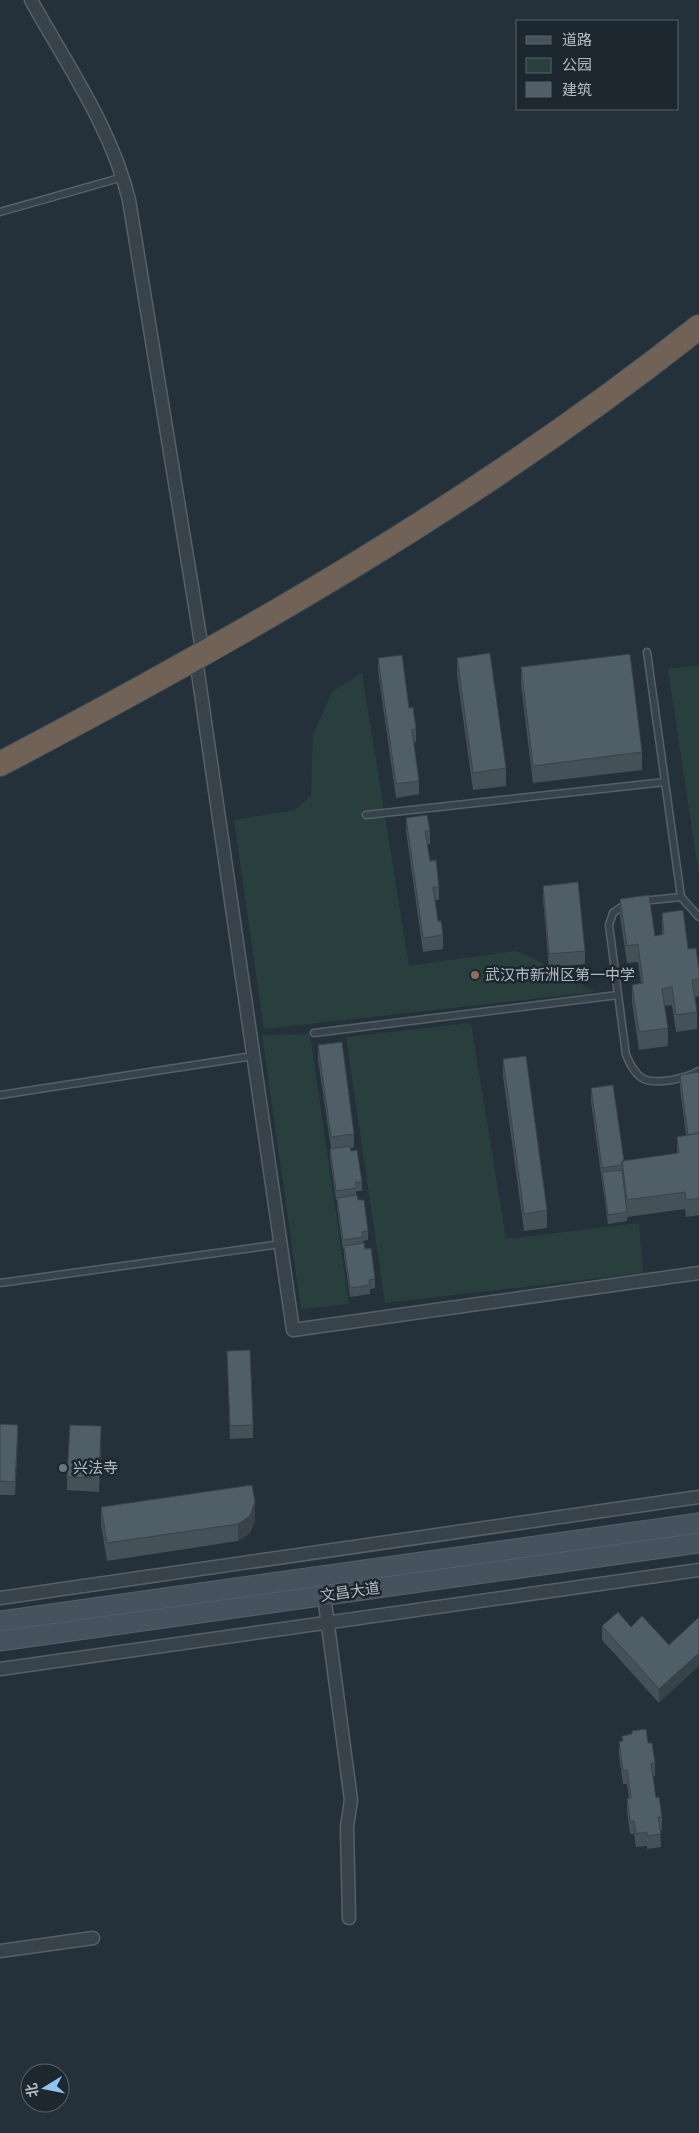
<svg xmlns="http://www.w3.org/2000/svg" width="699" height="2133" font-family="Cabin,'Noto Sans SC',sans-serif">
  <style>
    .green { fill: #293f3d }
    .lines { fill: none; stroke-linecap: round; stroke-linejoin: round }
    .lane-casing { stroke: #566068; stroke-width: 9 }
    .street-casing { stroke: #566068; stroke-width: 15 }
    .secondary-casing { stroke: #566068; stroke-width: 21 }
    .highway-casing { stroke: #434d55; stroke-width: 26 }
    .lane { stroke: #38424b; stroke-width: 6 }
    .street { stroke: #38424b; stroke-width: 12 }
    .secondary { stroke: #46525d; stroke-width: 19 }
    .highway { stroke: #706256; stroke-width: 24 }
    .wall { fill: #455159 }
    .shaded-wall { fill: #384249 }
    .building { fill: #505e68; stroke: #384249 }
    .education-dot { fill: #8d6e63; stroke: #1d272f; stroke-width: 2 }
    .worship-dot { fill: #6b7280; stroke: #1d272f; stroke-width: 2 }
    .labels { text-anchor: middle; stroke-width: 5; stroke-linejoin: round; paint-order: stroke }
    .poi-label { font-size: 15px; fill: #b4bdc6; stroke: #1d272f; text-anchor: start }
    .street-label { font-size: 15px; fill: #b4bdc6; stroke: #1d272f }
  </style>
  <rect width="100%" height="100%" fill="#25313a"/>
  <path class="green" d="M699 665V876L668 669Z
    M362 673 409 966 516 951 535 959 595 992 264 1029 234 820 295 810 311 796 313 735 332 692Z
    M471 1023 506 1239 639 1223 643 1273 385 1303 346 1037Z
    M310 1034 349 1304 301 1309 262 1035Z"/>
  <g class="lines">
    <g class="lane-casing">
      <path id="lane" d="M0 212 123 177
        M647 652 681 897
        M366 815 665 782
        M642 901 681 897 699 917
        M627 903 613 913 609 925 626 1055C637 1081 646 1084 672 1080 682 1078 690 1076 699 1071
        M314 1033 618 995
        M0 1095 253 1056
        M0 1283 281 1244"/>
    </g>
    <g class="street-casing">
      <path id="street" d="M31 0C67 65 111 127 129 200L203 655
        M196 659 293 1330 699 1273
        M324 1595 351 1800 347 1827 349 1918
        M0 1598 699 1497
        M0 1669 699 1570
        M0 1951 93 1938"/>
    </g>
    <g class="secondary-casing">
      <path id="secondary" d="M0 1621 699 1523
        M0 1641 699 1543"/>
    </g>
    <g class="highway-casing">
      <path id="highway" d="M0 764C243 636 484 498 699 327"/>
    </g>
    <use href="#lane" class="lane"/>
    <use href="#street" class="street"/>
    <use href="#secondary" class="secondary"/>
    <use href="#highway" class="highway"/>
  </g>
  <path class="wall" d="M378 658 409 708 416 729V742L414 743 419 781V794L396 798 378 671Z
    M457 658 506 768V786L473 790 457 675Z
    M521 667 642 752V770L533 783 521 685Z
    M406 818 430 831V844H427L430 861 439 887V900H435L438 921 443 935V949L423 952 406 831Z
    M543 886 585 951V964L549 968 543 899Z
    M620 899 655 936 662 935V913L688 949 699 971V996L695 997 697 1012V1029L676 1032 672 1005 664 1006 668 1028V1046L639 1050 632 1002V985L641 983 638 962 627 963 620 916Z
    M318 1045 354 1134V1147L351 1148V1151L362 1182V1191H356V1195L368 1231V1240L363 1241V1243L375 1279V1288L370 1289V1294L350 1297 344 1255V1249H343L337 1207V1200H336L330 1158 331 1148 318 1059Z
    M503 1059 547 1210V1228L524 1231 503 1076Z
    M699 1072V1215L686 1217 685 1209 627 1217V1221L608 1224 591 1102V1088L624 1161 677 1154V1137L686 1135 680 1088V1075Z
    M227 1351 253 1425V1438L230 1439Z
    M0 1424 18 1438 15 1495H0Z
    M101 1440 99 1492 67 1490V1477Z
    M101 1507 255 1520 250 1533 238 1541 107 1561 101 1525Z
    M602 1626 631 1627 669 1645 659 1703 602 1640Z
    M622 1736 648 1743 655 1763V1776H652L656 1798 662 1817V1830H660L661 1847 647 1849V1846L636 1847 634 1834H630L627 1812V1799L629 1798 627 1784H623L619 1755V1742L622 1741Z"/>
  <path class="shaded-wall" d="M18 1425V1438L15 1495V1482Z
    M101 1426V1440L99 1492V1478Z
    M255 1502V1520L250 1533 238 1541V1524Z
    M699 1653V1666L659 1703V1689Z"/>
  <path class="building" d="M490 653 506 768 473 773 457 658Z
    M630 654 642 752 533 766 521 667Z
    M402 655 409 708 413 707 416 729 412 730 419 781 396 784 378 658Z
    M427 815 430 831H425L430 861 436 860 439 887H433L438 921H441L443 935 423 938 406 818Z
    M578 882 585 951 549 954 543 886Z
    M649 895 655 936 664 934 662 913 683 910 688 949 696 948 699 971V979L692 980 697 1012 676 1015 672 987 662 989 668 1028 639 1032 632 985 643 983 638 944 627 946 620 899Z
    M342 1042 354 1134 331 1137 318 1045Z
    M526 1056 547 1210 524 1214 503 1059Z
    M699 1072V1133L688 1135 680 1075Z
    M613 1085 624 1161H622V1165L602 1168 591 1088Z
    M699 1133V1198L686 1200 685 1192 627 1200 622 1161 679 1153 677 1137Z
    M350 1146 351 1151 357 1150 362 1182H356V1188L336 1191 330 1149Z
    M622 1170 627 1212 608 1215 602 1172Z
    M357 1195 358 1200H364L368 1231 362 1232 363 1237 343 1240 337 1198Z
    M364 1243 365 1249 371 1248 375 1279 369 1280 370 1285 350 1288 344 1246Z
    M250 1350 253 1425 230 1426 227 1351Z
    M0 1424 18 1425 15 1482 0 1481Z
    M70 1425 101 1426 99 1478 67 1477Z
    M252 1485 255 1502 250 1516 238 1524 107 1543 101 1507Z
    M618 1612 631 1627 642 1616 669 1645 699 1617V1653L659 1689 602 1626Z
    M646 1729 648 1743H652L655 1763H651L656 1798 659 1797 662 1817H658L661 1834 647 1836V1832L636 1834 634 1821H630L627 1799 631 1798 627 1770 623 1771 619 1742 623 1741 622 1736 632 1734V1731Z"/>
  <circle class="education-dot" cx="475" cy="975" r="5"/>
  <circle class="worship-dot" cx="63" cy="1468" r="5"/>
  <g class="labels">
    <g class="poi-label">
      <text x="485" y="980">武汉市新洲区第一中学</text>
      <text x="73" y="1473">兴法寺</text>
    </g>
    <g class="street-label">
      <text transform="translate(350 1592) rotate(-8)" y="5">文昌大道</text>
    </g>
  </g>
  <rect x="516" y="20" width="162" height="90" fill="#1d272f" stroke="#59636b"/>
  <rect x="526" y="36" width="25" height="8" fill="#46525d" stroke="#59636b"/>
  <text x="562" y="45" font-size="15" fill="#b4bdc6">道路</text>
  <rect x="526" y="58" width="25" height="15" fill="#293f3d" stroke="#59636b"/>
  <text x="562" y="70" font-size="15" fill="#b4bdc6">公园</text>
  <rect x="526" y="82" width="25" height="15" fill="#505e68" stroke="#59636b"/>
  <text x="562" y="95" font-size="15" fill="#b4bdc6">建筑</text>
  <g transform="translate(45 2088) rotate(260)"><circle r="24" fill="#1d272f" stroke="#59636b"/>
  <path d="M0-4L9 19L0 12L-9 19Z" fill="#8fc2f0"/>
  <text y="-8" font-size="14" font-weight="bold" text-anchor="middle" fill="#b4bdc6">北</text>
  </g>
</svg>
